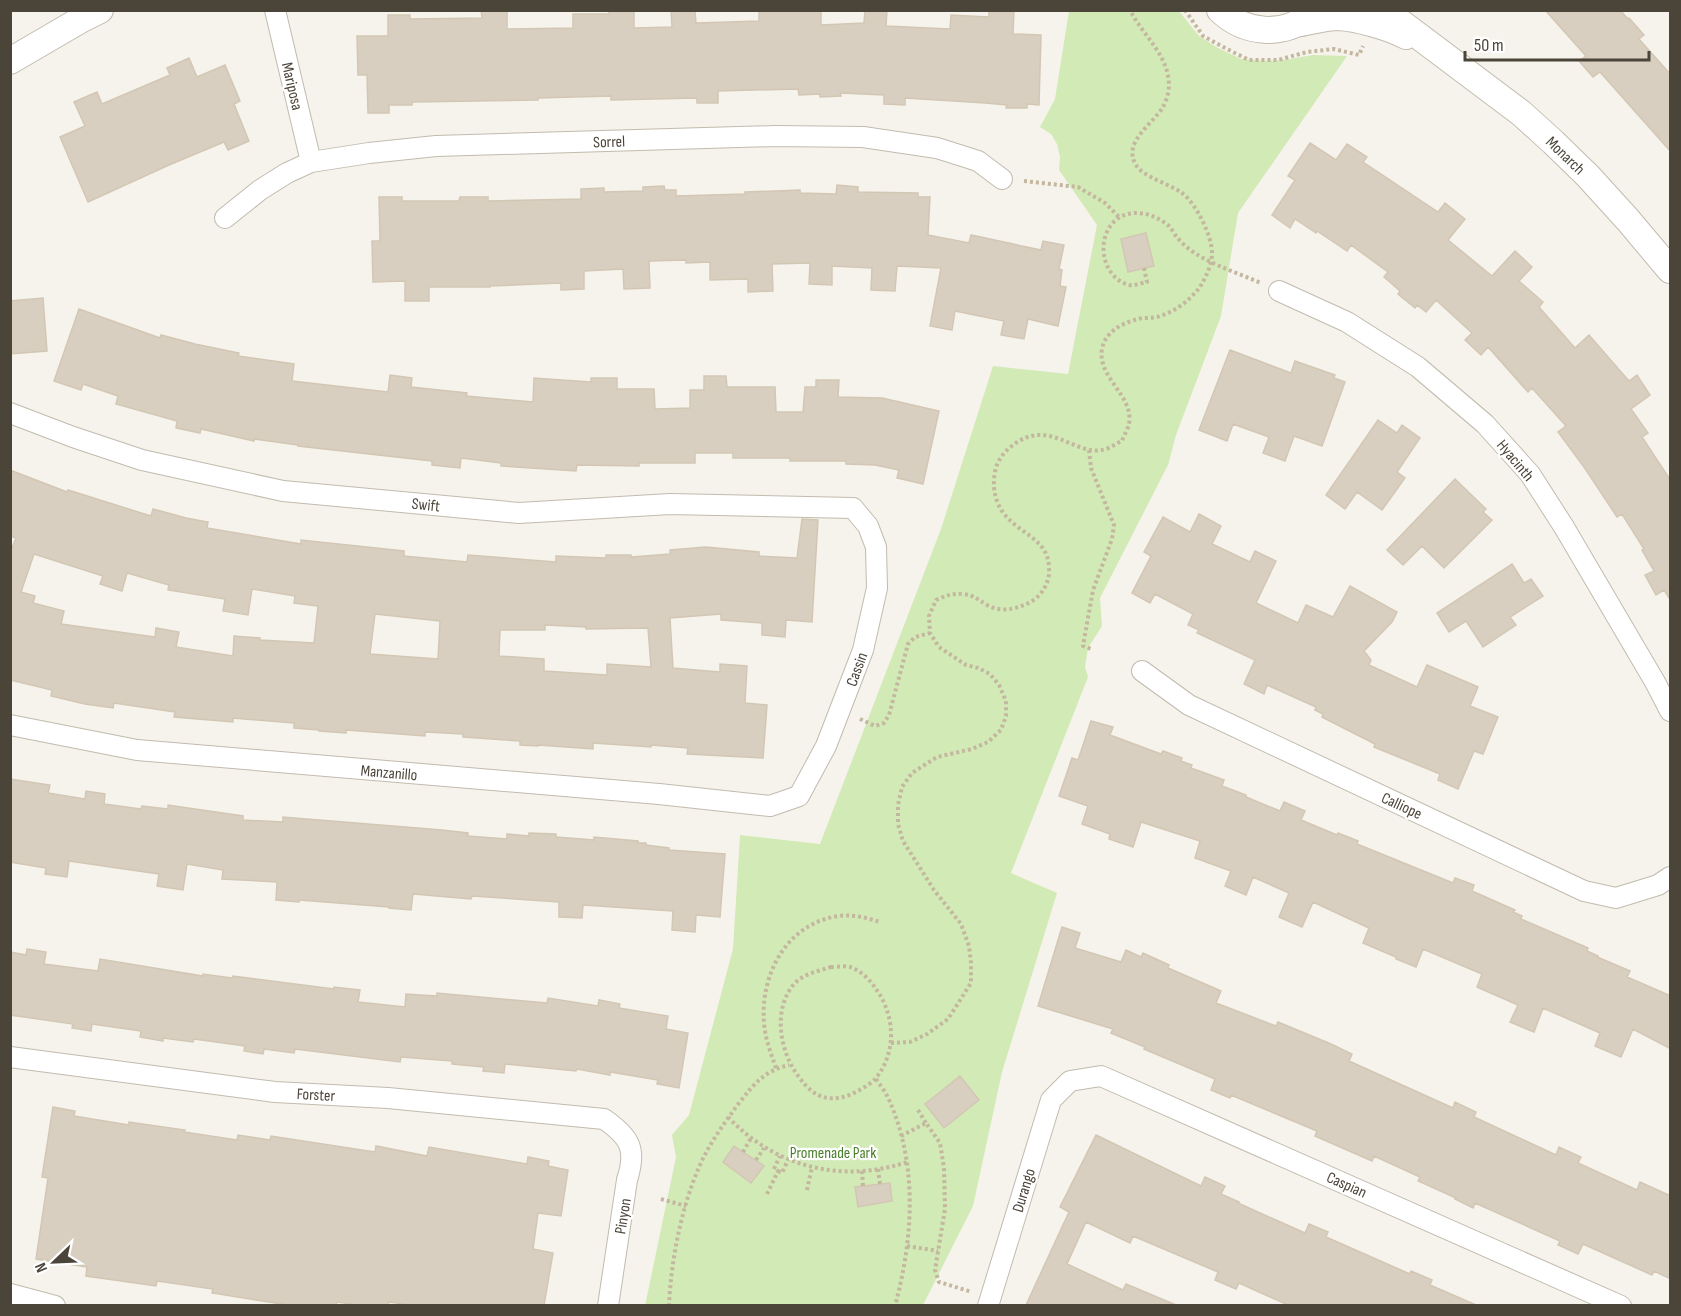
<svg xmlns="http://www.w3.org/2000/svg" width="1681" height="1316" font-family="'Sofia Sans Condensed',sans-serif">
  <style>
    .green { fill: #d2eab5 }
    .building { fill: #d8cfc1; stroke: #d3c7b4; stroke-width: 1.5; fill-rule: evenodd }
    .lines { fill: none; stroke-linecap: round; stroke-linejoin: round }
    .minor-casing { stroke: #c2bbae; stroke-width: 22 }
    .tertiary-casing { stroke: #c2bbae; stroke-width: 28 }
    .path { stroke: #c4b79f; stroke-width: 4; stroke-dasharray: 3 3; stroke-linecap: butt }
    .minor { stroke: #fff; stroke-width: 20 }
    .tertiary { stroke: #fff; stroke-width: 26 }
    .labels { text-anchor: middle; stroke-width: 4.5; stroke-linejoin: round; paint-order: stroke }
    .street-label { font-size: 16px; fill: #4b4439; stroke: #fff }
    .park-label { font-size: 16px; fill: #4a7f2a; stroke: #fff }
  </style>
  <rect width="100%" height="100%" fill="#f6f3ec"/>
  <path class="green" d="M1069 11H1179L1199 36 1218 48 1241 59 1267 61 1290 59 1313 55 1347 56 1238 213 1221 316 1176 435 1168 465 1100 598 1102 626 1088 648 1085 667 1088 677 1011 873 1057 893 1002 1072 973 1206 923 1305 645 1306 676 1157 672 1135 689 1115 733 949 740 835 820 844 941 529 993 366 1068 374 1097 225 1059 170 1060 157 1057 144 1051 134 1040 127 1055 99Z"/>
  <path class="building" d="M481 10H507V29L573 28V14H609V10H634V28L672 27 671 10H695L696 23 759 21V10H821V25L864 23 865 10H887L886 26 950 29 951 15 989 17V10H1014L1013 34 1041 35 1039 105 1027 104V108H1006L1007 105 985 103 905 98V105L884 104V95L840 93 841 96 820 97V94L799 95 798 89 718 91V103H697V98L611 100V96L538 98V100L412 102V105H389V113H368L367 75H358L357 36H388V15H410V19L482 18Z
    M1545 10H1620L1628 19 1629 18 1644 35 1639 39 1671 75V152L1600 72 1593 77 1579 61 1586 56Z
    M189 58 197 77 225 65 240 101 234 104 249 141 228 150 224 142 169 165 88 202 60 137 85 126 74 102 97 92 102 104 170 75 167 68Z
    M1310 143 1336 160 1347 144 1367 157 1363 162 1438 212 1445 203 1465 219 1448 240 1492 276 1515 251 1532 267 1519 281 1543 302 1539 307 1575 348 1589 335 1629 381 1637 375 1650 395 1631 409 1648 433 1642 437 1671 481V601L1664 590 1656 595 1645 575 1654 571 1642 550 1644 549 1622 514 1617 517 1584 467 1558 432 1566 426 1532 388 1528 392 1488 347 1481 355 1465 340 1472 333 1436 300 1426 312 1417 305 1415 308 1398 294 1400 291 1384 277 1388 272 1351 245 1347 251 1317 231 1316 233 1295 219 1290 228 1272 215 1295 180 1288 176Z
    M837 185 858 187V192L918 193V197H930L928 235 969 243 971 235 1041 250 1043 241 1064 245 1059 269 1062 270 1060 286 1066 287 1058 326 1028 319 1024 339 1001 335 1004 321 955 311 952 330 930 326 941 268 897 266 895 291 871 290 872 268 832 266V285L809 284 810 263 772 264 773 291 748 292V279L710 280V262L686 263V260L649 261 650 288 624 289 623 269 584 271V289L561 290V283L490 286V287H429V301H405V281L373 282 372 241H380L379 197H402V201H459L460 197H488V201L581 199V189L604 188V192L643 191V187L664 186 665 190H676V196L745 194V192L800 190V193L836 194Z
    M1146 233 1154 266 1128 272 1121 239Z
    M43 298 47 351 10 354V301Z
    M79 309 160 338 161 335 195 344 239 353 238 356 294 364 292 381 388 392 390 375 412 378 411 387 467 393 466 396 533 402 534 378 591 382V378H617V389H654L655 409 690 408V390H704V376H726L727 387H775L776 412H803L805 387H816V380H839L838 397 882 398 939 411 923 484 897 478 899 470 875 465 846 464V461H790V458H733V453H695V463H639V466L577 465 576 471 501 466V463L461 458 460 468 432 465V461L298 446V445L254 439V441L201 429 200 433 176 428 177 421 116 404 118 396 83 384 81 390 54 381Z
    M1230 350 1291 373 1295 361 1335 375 1334 378 1345 382 1322 446 1294 436 1285 461 1263 453 1269 437 1233 424 1227 441 1199 430Z
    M1378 420 1397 433 1402 425 1420 438 1397 472 1405 478 1382 510 1357 492 1345 509 1326 495Z
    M10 470 67 492 68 490 151 516 153 509 186 518 208 522 207 528 301 544V540L404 551V556L467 562 468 555 556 562V556L606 558V555H631V557L670 554V550L706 547 759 552V556L797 558 802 519 818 520 812 622 786 620 785 637 762 635V623L721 620V614L670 618 673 668 720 672V664L747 666 745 703 767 705 763 758 687 754 688 748 651 745V747L593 743V749L538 745V746L520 745V741L463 737V734L425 732V736L346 730V733L319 731V730L294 728V723L233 718V722L174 717 175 712 114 703 113 708 85 704 51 696 52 690 10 680V553L16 538 10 536ZM34 554 103 576 100 584 122 591 127 573 169 585 168 590 225 599 223 611 248 615 252 589 295 596 294 603 318 606 314 643 260 640V638L234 636 233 656 176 647 179 632 156 628 155 637 61 624 64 611 33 603 35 596 21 592ZM375 614 440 621 438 659 370 654ZM545 625 586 627V629L648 628 651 667 607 664V675L544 671V659L499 656 500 630H545Z
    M1455 479 1486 509 1483 512 1492 520 1444 568 1422 546 1403 565 1387 550Z
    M1199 514 1221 526 1212 544 1250 562 1255 551 1276 561 1256 603 1298 623 1306 605 1333 617 1350 586 1397 612 1392 622 1364 651 1371 660 1369 665 1417 687 1427 665 1478 687 1470 706 1498 717 1483 754 1474 751 1458 789 1438 780 1440 774 1374 747 1375 744 1322 717 1323 714 1315 710 1316 707 1267 685 1264 694 1244 684 1255 660 1197 633 1199 630 1188 625 1193 614 1155 594 1150 603 1132 593 1151 556 1144 552 1163 517 1190 532Z
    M1512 564 1524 583 1531 579 1543 596 1510 617 1516 625 1483 647 1466 621 1449 632 1437 613Z
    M1091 721 1113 727 1110 735 1161 754 1163 751 1182 758 1181 761 1192 765 1191 768 1224 780 1222 786 1246 795V797L1280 811 1284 802 1305 811 1301 820 1337 835 1338 833 1358 841 1357 844 1453 883 1455 878 1474 885 1472 891 1515 910 1513 912 1522 916 1521 919 1588 948 1587 951 1598 956 1597 957 1630 971 1627 977 1671 996V1049L1633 1029 1621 1057 1595 1046 1600 1033 1543 1008 1534 1032 1510 1022 1518 1005 1477 987 1482 974 1423 949 1416 967 1396 959V957L1363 943 1369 928 1313 902 1302 927 1279 917 1289 893 1253 877 1246 895 1225 886 1231 871 1195 858 1200 841 1141 822 1133 847 1109 839 1110 834 1082 824 1088 806 1059 796 1072 758 1078 760Z
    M10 779 50 785 48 793 85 799 86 791 105 794 104 804 141 809 142 806 168 809V805L243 816V820L283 822V817L442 830 468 833V836L507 839V834L529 836V833L556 834V837L594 840V837L638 841V843H646V845L669 848V850L725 854 720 917 696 915 695 932 672 930 673 911 583 905 582 918 559 917V902L472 896 471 899 413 894 411 910 389 908V907L299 900V902L276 900 277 882 222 879 223 870 187 864 183 890 157 886 159 874 69 861 67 877 45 874 46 868 10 862Z
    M1062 927 1080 933 1075 948 1121 962 1126 950 1141 957 1143 953 1169 965 1168 968 1221 991 1216 1003 1276 1026 1278 1022 1331 1044 1352 1054 1349 1061 1453 1108 1455 1102 1476 1112 1474 1117 1556 1155 1559 1147 1581 1157 1578 1163 1637 1190 1640 1182 1671 1196V1279L1654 1271 1652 1275 1583 1244 1578 1254 1558 1245 1560 1241 1475 1203 1473 1208 1455 1199 1456 1198 1418 1181 1420 1177 1374 1156 1372 1161 1315 1136 1317 1131 1231 1095 1230 1098 1211 1090 1215 1079 1144 1049 1145 1047 1111 1033 1113 1029 1038 1006Z
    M27 949 46 952 44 964 98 971 100 959 203 976V974L232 978 233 976 334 989V987L360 990 358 1002 405 1007 406 994 437 996V993L547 1003 548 998 598 1006 599 1000 620 1004 619 1008 668 1016 666 1029 688 1033 679 1088 657 1084 658 1080 610 1072V1075L577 1069 576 1071 505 1064 504 1073 483 1071 484 1067 452 1064V1061L401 1057 400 1062 295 1049 294 1053 264 1049 263 1054 244 1051 245 1046 194 1039 193 1042 163 1038V1041L140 1037 141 1031 92 1024 91 1031 72 1028 73 1024 10 1015V952L26 955Z
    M960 1076 979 1100 944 1128 925 1104Z
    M53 1107 75 1111 74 1116 129 1125V1122L185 1130 184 1132 237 1140 238 1135 270 1140 271 1136 375 1152 376 1146 427 1156 429 1147 527 1164 528 1157 549 1161 548 1166 568 1170 561 1216 538 1213 533 1249 553 1253 544 1305H410L389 1302 388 1305H358L337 1302 336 1305H288L212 1293 213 1289 157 1281 156 1286 86 1276 87 1267 36 1259 48 1178 42 1177Z
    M1096 1135 1201 1186 1205 1177 1225 1186 1221 1194 1239 1202 1238 1203 1305 1233 1309 1224 1328 1232 1326 1237 1410 1274 1411 1271 1432 1280 1430 1285 1476 1305H1288L1239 1283 1236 1289 1215 1280 1218 1272 1133 1236 1130 1243 1086 1222 1067 1264 1123 1290 1126 1284 1176 1305H1026L1069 1212 1060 1207Z
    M734 1146 764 1166 751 1183 723 1162Z
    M890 1183 892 1201 858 1207 855 1187Z"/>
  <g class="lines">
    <g class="minor-casing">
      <path id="minor" d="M275 10 311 162
        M225 218 260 190 287 173 311 162 369 153 436 146 775 136 863 137 937 148 978 161 1002 179
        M1279 291 1347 322 1418 367 1485 424 1530 474 1564 527 1655 682 1670 711
        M10 413 73 437 142 460 283 491 519 513 670 504 853 508 868 526 876 547 877 588 863 650 826 746 799 796 770 806 659 794 137 750 10 725
        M1142 671 1189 705 1584 891 1616 898 1658 885 1670 877
        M10 1057 275 1092 388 1098 604 1119C630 1137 637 1149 627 1180L608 1306
        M10 1294 55 1306
        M988 1306 1051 1100 1070 1081 1101 1076 1621 1306"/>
    </g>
    <g class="tertiary-casing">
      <path id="tertiary" d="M1220 10C1245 34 1283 37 1310 15
        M1384 10 1521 113 1553 142 1588 176 1628 220 1670 270
        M1296 24C1309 22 1324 17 1338 17 1357 18 1389 27 1406 36
        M10 61 82 19 100 10"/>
    </g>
    <path class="path" d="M1185 10 1203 36 1227 49 1249 60H1278L1307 52 1334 49 1359 55 1363 46
      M1024 181 1078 187 1105 203 1120 218
      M1144 268 1147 282C1141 283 1135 286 1129 285 1099 277 1094 230 1122 216 1138 209 1156 215 1169 226 1172 229 1174 234 1177 237 1182 244 1191 251 1198 255 1218 267 1240 274 1261 283
      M1089 450 1091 468 1114 525 1112 539 1093 590 1083 646 1091 649
      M860 719 875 726 884 723 889 715 908 644 915 637 930 633
      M831 967C837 967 847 965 853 968 862 972 871 981 876 989 895 1015 897 1052 876 1078 872 1083 863 1088 858 1091 833 1104 815 1100 799 1077 780 1053 772 1010 794 984 803 974 818 971 831 967Z
      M891 1043 910 1042 927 1034 948 1019 971 983V963L969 946 961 924 934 890 903 841 898 824V805L902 787 912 773 937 757 972 749 988 742 1001 730 1006 716V701L999 685 990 674 978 668 966 665 939 647 930 633 929 616 936 600C945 596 953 593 962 594 974 595 977 599 987 605 1000 612 1013 610 1026 604 1032 602 1040 596 1043 590 1047 585 1050 575 1049 569 1049 539 1021 535 1005 515 995 503 992 487 995 472 997 459 1007 448 1019 441 1053 421 1077 458 1106 449 1112 447 1117 443 1122 441 1124 435 1128 429 1129 424 1134 395 1097 378 1102 349 1105 332 1122 323 1138 319 1145 317 1153 319 1160 316 1176 311 1190 300 1200 287 1206 277 1212 264 1212 253 1212 236 1196 203 1182 193 1170 184 1143 177 1136 165 1122 142 1153 124 1163 107 1166 102 1169 92 1169 86 1169 55 1143 36 1130 10
      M776 1068C771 1054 765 1038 764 1023 760 974 787 923 839 916 854 914 867 918 880 922
      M876 1079C881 1086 887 1094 890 1102 918 1167 913 1239 895 1306
      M918 1110 926 1123
      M728 1117C775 1167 842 1184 907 1162
      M901 1136 926 1123 940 1143 944 1168 945 1209 935 1270 939 1282 972 1292
      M743 1152 751 1138
      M756 1160 764 1148
      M878 1169 880 1184
      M778 1171 782 1173 788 1160
      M862 1171 863 1186
      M807 1190 812 1167
      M767 1194 778 1171 774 1169 780 1156
      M661 1199 686 1206
      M907 1246 938 1251
      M669 1306C671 1257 684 1192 708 1149 717 1133 728 1118 739 1103 755 1083 764 1071 789 1065"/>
    <use href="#minor" class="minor"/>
    <use href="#tertiary" class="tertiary"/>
  </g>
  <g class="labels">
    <g class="street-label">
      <text transform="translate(293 86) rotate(77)" y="6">Mariposa</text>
      <text transform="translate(609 141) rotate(-2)" y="6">Sorrel</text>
      <text transform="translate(1566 155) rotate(44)" y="6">Monarch</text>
      <text transform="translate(1516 460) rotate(50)" y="6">Hyacinth</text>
      <text transform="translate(426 504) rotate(6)" y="6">Swift</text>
      <text transform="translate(856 669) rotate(-70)" y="6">Cassin</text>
      <text transform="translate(389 772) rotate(5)" y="6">Manzanillo</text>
      <text transform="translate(1402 805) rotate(25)" y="6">Calliope</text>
      <text transform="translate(316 1094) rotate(3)" y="6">Forster</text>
      <text transform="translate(1347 1184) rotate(24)" y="6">Caspian</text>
      <text transform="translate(1023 1190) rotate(-73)" y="6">Durango</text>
      <text transform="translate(622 1216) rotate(-81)" y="6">Pinyon</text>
    </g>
    <g class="park-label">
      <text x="833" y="1158">Promenade Park</text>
    </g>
  </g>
  <rect width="1681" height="1316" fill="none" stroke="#4b4439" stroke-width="24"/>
  <g transform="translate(54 1262) rotate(247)" stroke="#ffffff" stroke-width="4.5" paint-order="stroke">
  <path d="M0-4.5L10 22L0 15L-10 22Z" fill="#4b4439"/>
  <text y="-9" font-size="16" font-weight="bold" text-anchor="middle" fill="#4b4439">N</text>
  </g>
  <path d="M1465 51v9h184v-9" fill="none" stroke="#4b4439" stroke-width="3"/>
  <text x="1474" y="51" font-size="18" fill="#4b4439" stroke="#ffffff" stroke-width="4.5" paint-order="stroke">50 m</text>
</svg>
